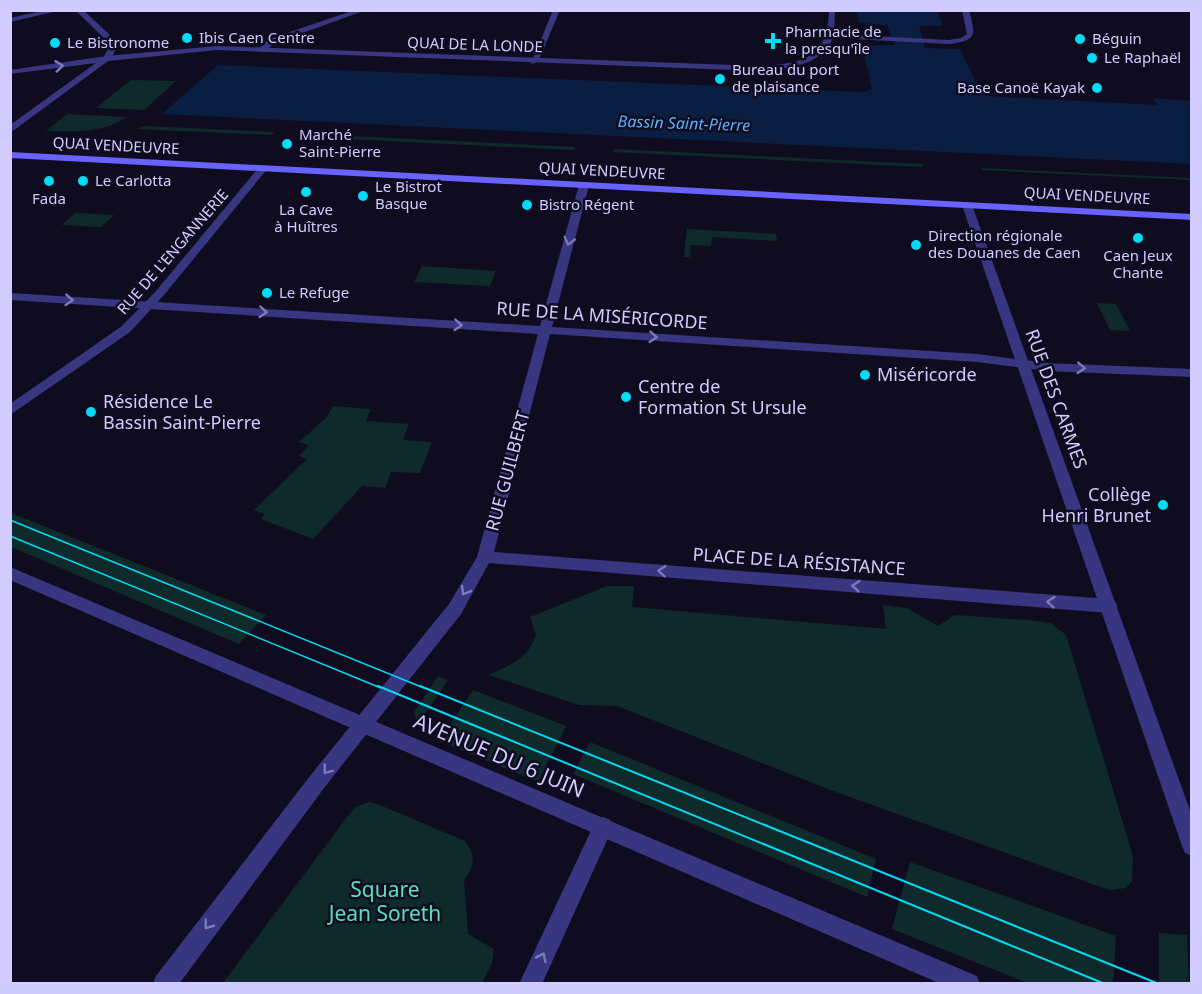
<svg xmlns="http://www.w3.org/2000/svg" width="1202" height="994" font-family="'Noto Sans',sans-serif">
  <style>
    .green { fill: #0f2a2a }
    .water { fill: #0a1e42 }
    .lines { fill: none; stroke-linecap: round; stroke-linejoin: round }
    .minor { fill: #393681; fill-rule: evenodd }
    .tertiary { fill: #393681; fill-rule: evenodd }
    .secondary { fill: #6862ff; fill-rule: evenodd }
    .tram-far1 { stroke: #00dbf6; stroke-width: 1.5 }
    .tram { stroke: #00dbf6; stroke-width: 2 }
    .oneway { stroke: #7e79ba }
    .poi-dot { fill: #00dbf6; stroke: #100c20; stroke-width: 2 }
    .labels { text-anchor: middle; stroke-width: 5; stroke-linejoin: round; paint-order: stroke }
    .far-poi-label { font-size: 15px; fill: #d2cbff; stroke: #100c20; text-anchor: start }
    .far-street-label { font-size: 15px; fill: #d2cbff; stroke: #100c20 }
    .far-water-label { font-size: 16px; font-style: italic; fill: #59b1ff; stroke: #100c20 }
    .street-label { font-size: 18px; fill: #d2cbff; stroke: #100c20 }
    .poi-label { font-size: 18px; fill: #d2cbff; stroke: #100c20; text-anchor: start }
    .near-street-label { font-size: 21px; fill: #d2cbff; stroke: #100c20 }
    .near-park-label { font-size: 21px; fill: #55e2c0; stroke: #100c20 }
  </style>
  <rect width="100%" height="100%" fill="#100c20"/>
  <path class="green" d="M131 80 176 81 144 110 96 108Z
    M67 114 126 117C107 133 70 132 46 131Z
    M146 126 274 132 272 135 136 129Z
    M308 134 575 147 574 150 306 137Z
    M613 149 922 164 923 167 613 152Z
    M981 168 1191 178V180L982 170Z
    M75 213 114 215 101 227 62 225Z
    M687 229 776 234 777 241 712 237 711 246 691 245 690 257H684Z
    M422 266 496 271 490 286 414 282Z
    M1097 303 1116 304 1130 331 1110 330Z
    M333 406 371 409 366 421 409 424 403 440 432 442 420 473 391 472 385 488 362 486 313 539 261 519 265 514 254 510 307 459 299 456 309 445 299 442 326 418Z
    M11 513 266 615 239 644 11 547Z
    M607 586H634L632 607 886 629 883 605 907 608 938 626 955 615 1027 620 1051 623 1066 635 1133 856 1132 881 1126 888 1109 890 836 792 617 706 579 705 489 675C510 665 528 659 536 635L530 617Z
    M438 676 448 680 418 724 414 712Z
    M473 690 566 726 538 782 439 741Z
    M590 742 876 859 867 897 573 774Z
    M369 802 380 805 465 841C476 856 475 866 464 880L468 934 494 949 492 963 482 983H223L350 813 356 807Z
    M910 862 1116 936 1113 983H1028L892 929Z
    M1159 933 1187 935 1189 983H1159Z"/>
  <path class="water" d="M937 10 943 26H919L925 48 960 49 981 93 986 96 1157 105 1153 98 1191 101 1192 164 162 114 218 65 864 92 872 89 862 46 895 45 887 25 859 23 856 11Z"/>
  <g class="lines">
    <path class="minor" d="M46 10H62L10 22V18Z
      M75 10H83L109 34 116 49 110 60 103 58 108 49 103 37Z
      M355 10H366L275 43 264 52 257 50 269 39Z
      M553 10H560L538 62 531 64Z
      M584 182 589 185 552 327 977 354 1047 363 1192 369V377L1047 371 977 362 550 334 494 552 1109 599 1115 601 1117 606 1115 611 1109 613 489 563 461 614 324 788 179 984H153L156 976 310 776 449 604 477 557 538 334 10 300V293L540 326 579 185Z
      M603 817 610 820 613 827 542 984H519L596 820Z"/>
    <path class="tertiary" d="M829 10H835L834 34 949 40 961 38 967 34 962 10H969C976 36 977 40 949 44L833 38C821 66 787 69 761 71L217 50 108 61 10 133V125L96 63 10 74V70L107 56 217 46 761 66C803 63 828 59 829 10Z
      M1135 10H1166L1163 12Z
      M260 166 268 168 164 295 130 332 10 415V404L122 326 156 291Z
      M967 202 972 205 1192 816V856L1185 853 1182 846 962 205Z
      M10 567 977 976 980 984H941L10 580Z"/>
    <path class="secondary" d="M10 152 1192 214V220L10 158Z"/>
    <path class="tram-far1" d="M10 520 424 688
      M10 536 381 688"/>
    <path class="tram" d="M378 686 1105 984
      M420 686 1159 984"/>
  </g>
  <defs><path id="oneway-chevron" d="M-2-3.5L2.5 0L-2 3.5" fill="none" stroke-width="1.6" stroke-linecap="round" stroke-linejoin="round" transform="scale(1.5)"/></defs>
  <g class="oneway">
    <use href="#oneway-chevron" transform="translate(59 66) rotate(-7)"/>
    <use href="#oneway-chevron" transform="translate(569 241) rotate(105)"/>
    <use href="#oneway-chevron" transform="translate(69 300) rotate(4)"/>
    <use href="#oneway-chevron" transform="translate(263 312) rotate(4)"/>
    <use href="#oneway-chevron" transform="translate(458 325) rotate(4)"/>
    <use href="#oneway-chevron" transform="translate(653 337) rotate(4)"/>
    <use href="#oneway-chevron" transform="translate(1081 368) rotate(3)"/>
    <use href="#oneway-chevron" transform="translate(662 571) rotate(-175)"/>
    <use href="#oneway-chevron" transform="translate(856 586) rotate(-175)"/>
    <use href="#oneway-chevron" transform="translate(465 591) rotate(120)"/>
    <use href="#oneway-chevron" transform="translate(1051 602) rotate(-175)"/>
    <use href="#oneway-chevron" transform="translate(327 770) rotate(128)"/>
    <use href="#oneway-chevron" transform="translate(208 925) rotate(127)"/>
    <use href="#oneway-chevron" transform="translate(542 957) rotate(-64)"/>
  </g>
  <g class="poi-dot">
    <circle cx="187" cy="38" r="6"/>
    <circle cx="1080" cy="39" r="6"/>
    <path d="M770 32h6v6h6v6h-6v6h-6v-6h-6v-6h6z"/>
    <circle cx="55" cy="43" r="6"/>
    <circle cx="1092" cy="58" r="6"/>
    <circle cx="720" cy="79" r="6"/>
    <circle cx="1097" cy="88" r="6"/>
    <circle cx="287" cy="144" r="6"/>
    <circle cx="49" cy="181" r="6"/>
    <circle cx="83" cy="181" r="6"/>
    <circle cx="306" cy="192" r="6"/>
    <circle cx="363" cy="196" r="6"/>
    <circle cx="527" cy="205" r="6"/>
    <circle cx="1138" cy="238" r="6"/>
    <circle cx="916" cy="245" r="6"/>
    <circle cx="267" cy="293" r="6"/>
    <circle cx="865" cy="375" r="6"/>
    <circle cx="626" cy="397" r="6"/>
    <circle cx="91" cy="412" r="6"/>
    <circle cx="1163" cy="505" r="6"/>
  </g>
  <g class="labels">
    <g class="far-poi-label">
      <text x="785" y="37">Pharmacie de<tspan x="785" dy="17">la presqu'île</tspan></text>
      <text x="199" y="43">Ibis Caen Centre</text>
      <text x="1092" y="44">Béguin</text>
      <text x="67" y="48">Le Bistronome</text>
      <text x="1104" y="63">Le Raphaël</text>
      <text x="732" y="75">Bureau du port<tspan x="732" dy="17">de plaisance</tspan></text>
      <text x="1085" y="93" text-anchor="end">Base Canoë Kayak</text>
      <text x="299" y="140">Marché<tspan x="299" dy="17">Saint-Pierre</tspan></text>
      <text x="95" y="186">Le Carlotta</text>
      <text x="375" y="192">Le Bistrot<tspan x="375" dy="17">Basque</tspan></text>
      <text x="49" y="204" text-anchor="middle">Fada</text>
      <text x="539" y="210">Bistro Régent</text>
      <text x="306" y="215" text-anchor="middle">La Cave<tspan x="306" dy="17">à Huîtres</tspan></text>
      <text x="928" y="241">Direction régionale<tspan x="928" dy="17">des Douanes de Caen</tspan></text>
      <text x="1138" y="261" text-anchor="middle">Caen Jeux<tspan x="1138" dy="17">Chante</tspan></text>
      <text x="279" y="298">Le Refuge</text>
    </g>
    <g class="far-street-label">
      <text transform="translate(475 45) rotate(2)" y="5">QUAI DE LA LONDE</text>
      <text transform="translate(116 146) rotate(3)" y="5">QUAI VENDEUVRE</text>
      <text transform="translate(602 171) rotate(3)" y="5">QUAI VENDEUVRE</text>
      <text transform="translate(1087 196) rotate(3)" y="5">QUAI VENDEUVRE</text>
      <text transform="translate(173 252) rotate(-49)" y="5">RUE DE L'ENGANNERIE</text>
    </g>
    <g class="far-water-label">
      <text transform="translate(684 123) rotate(2)" y="6">Bassin Saint-Pierre</text>
    </g>
    <g class="street-label">
      <text transform="translate(602 316) rotate(4)" y="6">RUE DE LA MISÉRICORDE</text>
      <text transform="translate(1056 399) rotate(70)" y="6">RUE DES CARMES</text>
      <text transform="translate(508 471) rotate(-75)" y="6">RUE GUILBERT</text>
      <text transform="translate(799 562) rotate(4)" y="6">PLACE DE LA RÉSISTANCE</text>
    </g>
    <g class="poi-label">
      <text x="877" y="381">Miséricorde</text>
      <text x="638" y="393">Centre de<tspan x="638" dy="21">Formation St Ursule</tspan></text>
      <text x="103" y="408">Résidence Le<tspan x="103" dy="21">Bassin Saint-Pierre</tspan></text>
      <text x="1151" y="501" text-anchor="end">Collège<tspan x="1151" dy="21">Henri Brunet</tspan></text>
    </g>
    <g class="near-street-label">
      <text transform="translate(499 756) rotate(23)" y="7">AVENUE DU 6 JUIN</text>
    </g>
    <g class="near-park-label">
      <text x="385" y="897">Square<tspan x="385" dy="24">Jean Soreth</tspan></text>
    </g>
  </g>
  <rect width="1202" height="994" fill="none" stroke="#d2cbff" stroke-width="24"/>
</svg>
